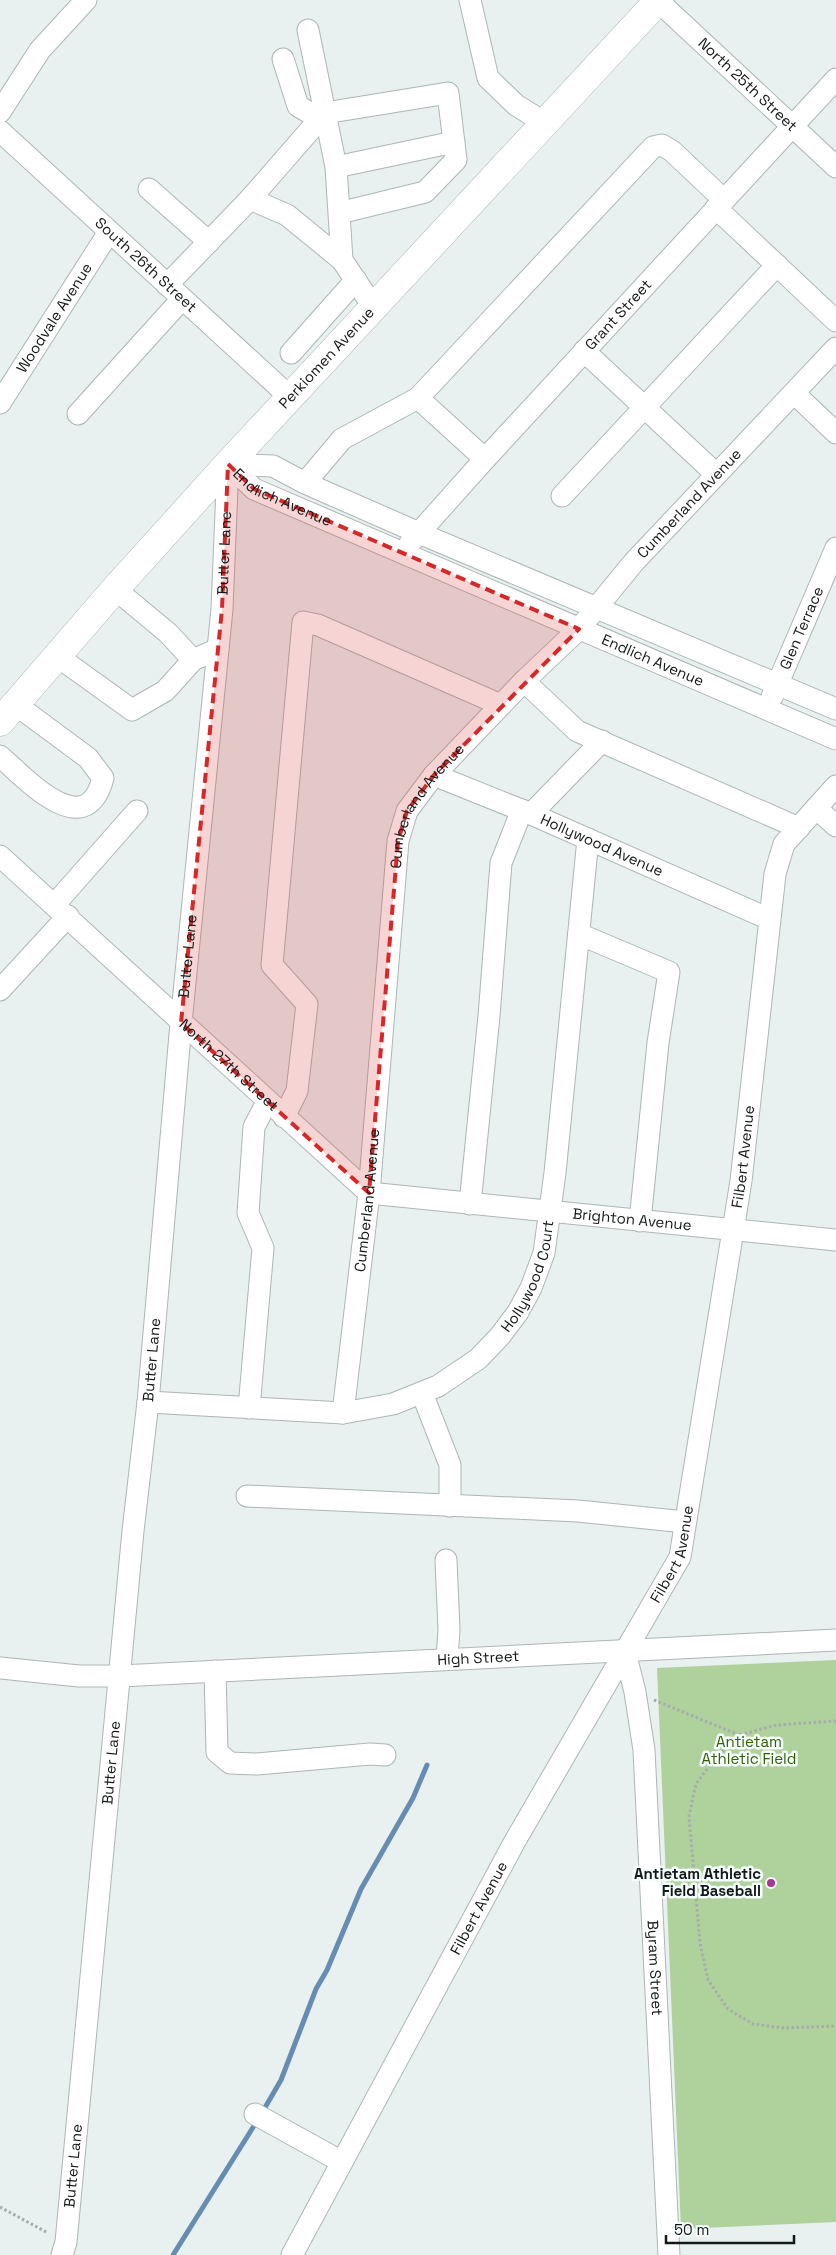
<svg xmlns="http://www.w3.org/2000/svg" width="836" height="2255" font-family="'Space Grotesk',sans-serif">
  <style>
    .green { fill: #afd19c }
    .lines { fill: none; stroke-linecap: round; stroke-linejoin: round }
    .stream { stroke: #678cb3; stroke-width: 5 }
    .minor-casing { stroke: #adb6b5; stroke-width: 23 }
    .major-casing { stroke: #adb6b5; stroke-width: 29 }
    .path { stroke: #a6acac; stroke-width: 3; stroke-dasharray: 2.5 2.5; stroke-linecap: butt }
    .minor { stroke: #fff; stroke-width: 21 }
    .major { stroke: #fff; stroke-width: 28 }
    .marked { fill: #d62828; fill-opacity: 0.2; stroke: #d62828; stroke-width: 4; stroke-dasharray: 10 6; stroke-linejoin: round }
    .poi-dot { fill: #a93691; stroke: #f5fefd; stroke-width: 2 }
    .labels { text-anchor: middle; stroke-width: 5; stroke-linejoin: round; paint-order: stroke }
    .street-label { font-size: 15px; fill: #151818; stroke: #f5fefd }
    .park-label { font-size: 15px; fill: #316002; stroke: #f5fefd }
    .poi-label { font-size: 15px; font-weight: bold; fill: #151818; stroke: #f5fefd; text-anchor: end }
  </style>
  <rect width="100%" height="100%" fill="#e8f0f0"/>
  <path class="green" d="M836 1660V2222L681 2229 657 1668Z"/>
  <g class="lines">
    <path class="stream" d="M263 2111 281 2080 316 1989 327 1970 361 1889 413 1798 427 1765
      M173 2255 257 2121"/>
    <g class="minor-casing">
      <g id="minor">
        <path d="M470 0 488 78 516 105 545 123"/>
        <path id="s1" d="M657 0 836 167"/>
        <path d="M308 30 325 113"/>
        <path d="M283 59 298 106 310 113H325"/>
        <path d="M0 112 40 50 86 0"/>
        <path id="s2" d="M0 131 291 398"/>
        <path d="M336 167 454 142"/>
        <path d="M149 189 209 242"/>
        <path d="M250 199 325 113"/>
        <path d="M716 208 836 321"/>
        <path d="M339 213 425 192 456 160 448 93 325 113 336 167 342 260 374 308"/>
        <path d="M167 285 250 199 287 215 342 260"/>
        <path d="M584 351 716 474"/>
        <path d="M291 353 356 280"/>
        <path d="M794 393 836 433"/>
        <path d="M418 398 485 459"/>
        <path id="s3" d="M0 403 109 232"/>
        <path d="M78 414 182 299"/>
        <path id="s4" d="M228 464 254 489 836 739"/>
        <path d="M228 464 273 466 305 483 419 533 836 709"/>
        <path d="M305 483 342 439 418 398 653 147 662 145 672 151 724 200"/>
        <path d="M562 496 777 265"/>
        <path id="s5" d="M410 543 485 459 836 79"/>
        <path d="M115 589 168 633 193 660"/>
        <path d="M57 656 132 710 165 691 193 660 218 649"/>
        <path d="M524 681 577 731 799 828"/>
        <path id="s6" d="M772 697 836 548"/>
        <path d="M0 756C28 781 86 844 103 778L88 758 15 704"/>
        <path id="s7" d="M434 775 531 814 769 919"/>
        <path d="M816 808 836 826"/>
        <path d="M531 814 602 741"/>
        <path id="s8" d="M0 856 369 1193 836 1240"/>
        <path d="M55 904 137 811"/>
        <path d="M579 934 669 972 658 1043 640 1221"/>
        <path d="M0 990 68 916"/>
        <path d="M284 1117 297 1091 307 1004 272 965 303 622 318 625 501 705"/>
        <path d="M470 1204 489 1016 501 863 522 810"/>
        <path d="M422 1393 450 1465V1506"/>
        <path id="s9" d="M148 1402 343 1413 393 1404 438 1386 478 1359 500 1336 518 1312 531 1288 544 1253 555 1173 588 839"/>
        <path d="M249 1408 263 1248 248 1213 254 1127 267 1102"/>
        <path id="s10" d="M343 1413 369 1193 398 841 407 811 434 775 524 681 579 629 634 562 836 348"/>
        <path d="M247 1496 578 1511 685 1522"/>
        <path d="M446 1560 449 1630 447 1658"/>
        <path id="s11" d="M625 1652 635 1692 644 1750 669 2255"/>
        <path id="s12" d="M0 1668 79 1676H120L836 1640"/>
        <path d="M215 1671 217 1752 230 1763 257 1764 370 1754 385 1755"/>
        <path d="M255 2114 342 2162"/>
        <path id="s13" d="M62 2255 66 2242 133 1531 148 1402 181 1023 222 609 228 464"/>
        <path id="s14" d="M292 2255 515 1841 680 1557 741 1181 775 874 784 844 836 786"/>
      </g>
    </g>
    <g class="major-casing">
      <g id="major">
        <path id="s15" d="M0 722 115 589 228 464 659 0"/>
      </g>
    </g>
    <path class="path" d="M654 1700 739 1735
      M836 1721 777 1725 739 1735 713 1761 696 1784 689 1816 700 1943 708 1980 728 2009 753 2024 784 2028 836 2026
      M0 2207 48 2233"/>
    <use href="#minor" class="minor"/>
    <use href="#major" class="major"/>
  </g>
  <path class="marked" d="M228 464 254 489 579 629 434 775 407 811 398 841 369 1193 181 1023 222 609Z"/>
  <circle class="poi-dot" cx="771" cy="1883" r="5"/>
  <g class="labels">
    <g class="street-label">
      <text dy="5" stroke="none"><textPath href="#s1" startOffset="124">North 25th Street</textPath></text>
      <text dy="5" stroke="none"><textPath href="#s2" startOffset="198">South 26th Street</textPath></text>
      <text dy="5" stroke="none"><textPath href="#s5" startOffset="309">Grant Street</textPath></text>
      <text dy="5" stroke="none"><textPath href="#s3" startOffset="101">Woodvale Avenue</textPath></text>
      <text dy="5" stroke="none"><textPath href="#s15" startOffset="489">Perkiomen Avenue</textPath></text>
      <text dy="5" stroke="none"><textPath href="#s4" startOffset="65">Endlich Avenue</textPath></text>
      <text dy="5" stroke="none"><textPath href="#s10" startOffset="1024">Cumberland Avenue</textPath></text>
      <text dy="5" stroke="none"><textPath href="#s13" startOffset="1710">Butter Lane</textPath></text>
      <text dy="5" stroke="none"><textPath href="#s6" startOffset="75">Glen Terrace</textPath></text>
      <text dy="5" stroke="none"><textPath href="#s4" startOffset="470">Endlich Avenue</textPath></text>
      <text dy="5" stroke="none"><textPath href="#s10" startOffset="619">Cumberland Avenue</textPath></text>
      <text dy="5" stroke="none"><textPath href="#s7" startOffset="182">Hollywood Avenue</textPath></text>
      <text dy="5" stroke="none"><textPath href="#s13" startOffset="1305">Butter Lane</textPath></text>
      <text dy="5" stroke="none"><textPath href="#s8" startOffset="310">North 27th Street</textPath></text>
      <text dy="5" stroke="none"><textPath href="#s14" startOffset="1204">Filbert Avenue</textPath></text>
      <text dy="5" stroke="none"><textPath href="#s10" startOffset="214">Cumberland Avenue</textPath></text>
      <text dy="5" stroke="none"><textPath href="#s8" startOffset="764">Brighton Avenue</textPath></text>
      <text dy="5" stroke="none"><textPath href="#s9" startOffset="442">Hollywood Court</textPath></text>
      <text dy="5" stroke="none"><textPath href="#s13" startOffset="900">Butter Lane</textPath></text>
      <text dy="5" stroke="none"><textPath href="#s14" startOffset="799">Filbert Avenue</textPath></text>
      <text dy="5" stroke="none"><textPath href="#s12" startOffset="479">High Street</textPath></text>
      <text dy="5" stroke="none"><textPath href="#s13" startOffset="495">Butter Lane</textPath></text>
      <text dy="5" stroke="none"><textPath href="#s14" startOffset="394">Filbert Avenue</textPath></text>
      <text dy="5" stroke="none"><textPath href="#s11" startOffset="318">Byram Street</textPath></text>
      <text dy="5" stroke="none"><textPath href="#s13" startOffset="90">Butter Lane</textPath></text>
    </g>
    <g class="park-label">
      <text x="749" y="1747">Antietam<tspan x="749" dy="17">Athletic Field</tspan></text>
    </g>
    <g class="poi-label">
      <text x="761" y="1879">Antietam Athletic<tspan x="761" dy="17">Field Baseball</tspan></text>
    </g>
  </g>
  <path d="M666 2235v8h128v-8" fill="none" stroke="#151818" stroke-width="2.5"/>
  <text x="674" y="2235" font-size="15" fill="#151818" stroke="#f5fefd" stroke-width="4" paint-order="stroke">50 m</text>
</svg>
